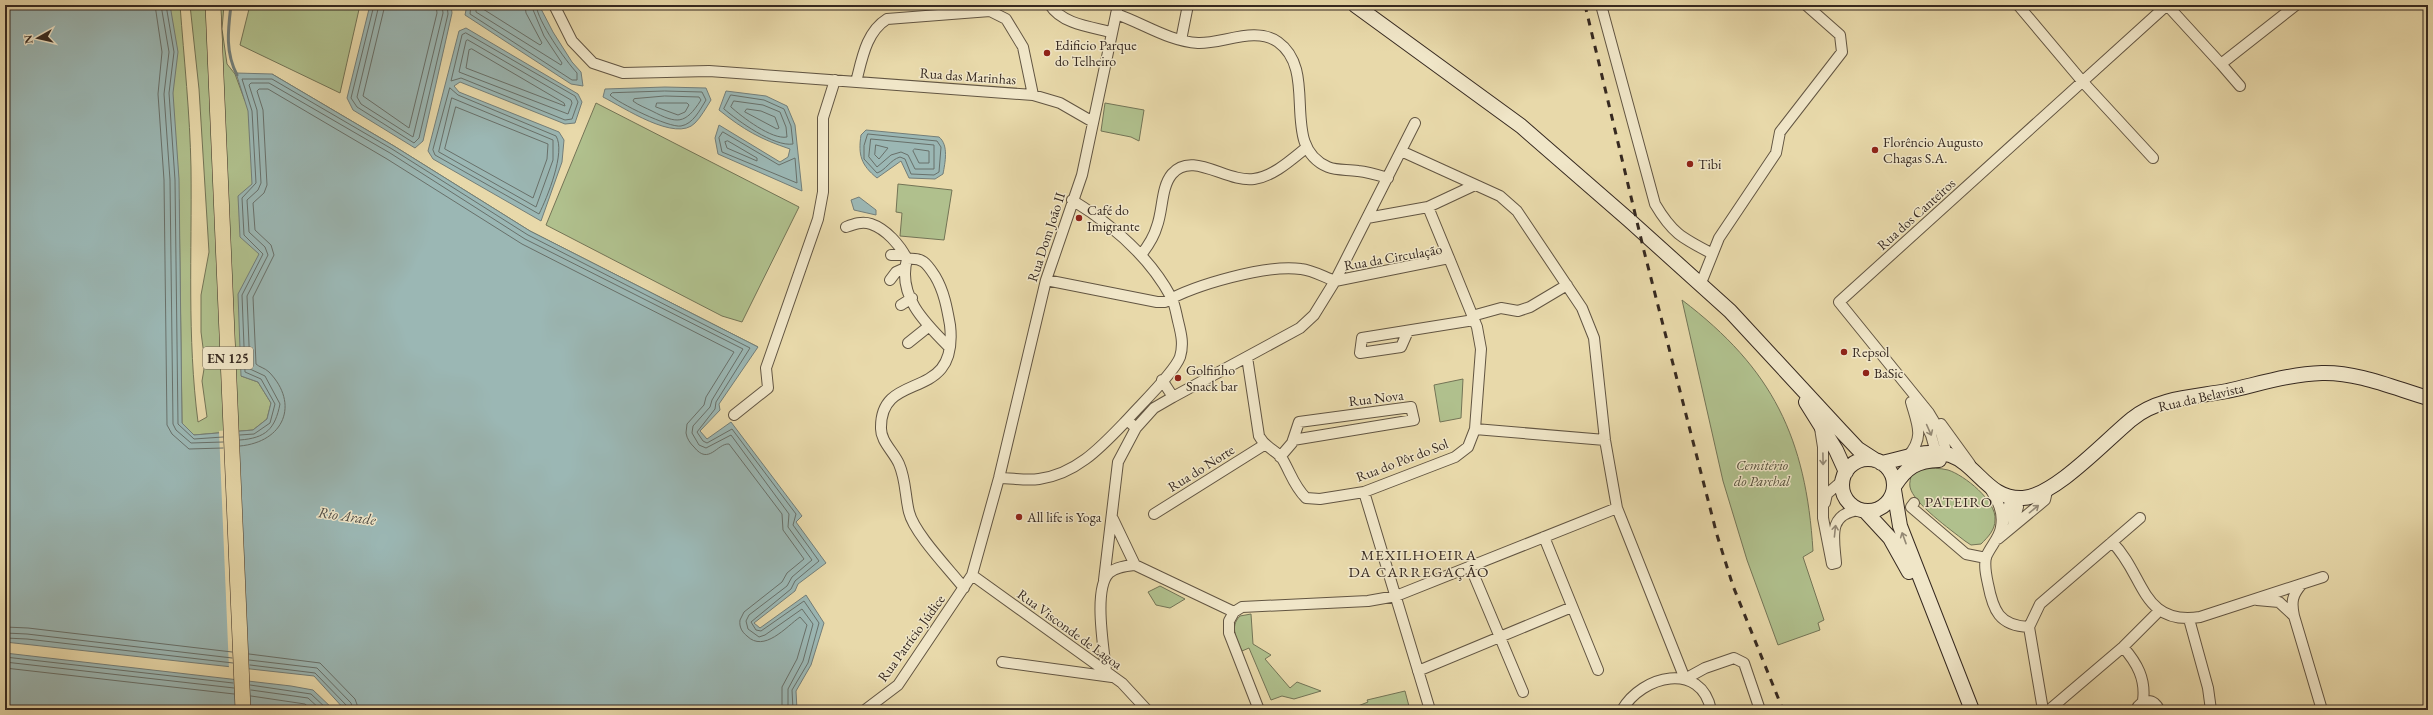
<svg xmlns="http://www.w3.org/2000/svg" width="2433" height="715" font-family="'EB Garamond',serif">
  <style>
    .green { fill: #b0c08d; stroke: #737456 }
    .water { fill: #9bb7b4; stroke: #737e79 }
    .pier { fill: #e8d9aa }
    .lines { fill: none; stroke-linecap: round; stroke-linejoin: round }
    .shore { stroke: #68706a; stroke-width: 1 }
    .stream { stroke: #737e79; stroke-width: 3 }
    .street-casing { stroke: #625542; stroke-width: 12 }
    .secondary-casing { stroke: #362920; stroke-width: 16 }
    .primary-casing { stroke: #362920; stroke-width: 16 }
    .street { stroke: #f0e6c8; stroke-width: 10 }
    .secondary { stroke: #f0e6c8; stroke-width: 14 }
    .primary { stroke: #e8d9aa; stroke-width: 15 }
    .rail { stroke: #362920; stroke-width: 3; stroke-dasharray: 7 7; stroke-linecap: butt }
    .oneway { stroke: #938874 }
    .poi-dot { fill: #8f2418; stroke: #f0e6c8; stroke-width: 1.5 }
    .labels { text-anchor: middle; stroke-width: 3; stroke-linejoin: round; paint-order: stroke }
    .shield { fill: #f0e6c8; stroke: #6e6252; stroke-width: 1 }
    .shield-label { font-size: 13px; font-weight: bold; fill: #362920 }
    .poi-label { font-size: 14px; fill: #362920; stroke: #f0e6c8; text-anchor: start }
    .street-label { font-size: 14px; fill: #362920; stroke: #f0e6c8 }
    .park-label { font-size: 14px; font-style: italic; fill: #544f3b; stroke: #f0e6c8 }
    .neighbourhood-label { font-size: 15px; letter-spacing: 1px; fill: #362920; stroke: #f0e6c8 }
    .water-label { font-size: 15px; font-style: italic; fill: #4f4c45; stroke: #f0e6c8 }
  </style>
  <rect width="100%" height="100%" fill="#e8d9aa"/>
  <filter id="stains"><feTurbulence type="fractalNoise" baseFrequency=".005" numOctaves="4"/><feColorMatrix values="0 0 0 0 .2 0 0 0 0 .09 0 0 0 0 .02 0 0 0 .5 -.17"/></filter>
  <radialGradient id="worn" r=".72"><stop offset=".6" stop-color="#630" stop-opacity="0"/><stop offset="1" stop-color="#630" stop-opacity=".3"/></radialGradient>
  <path class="green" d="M170 5H180C184 59 190 114 191 168 192 253 187 337 198 422L207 417 202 381 205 363 201 332V295L209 252 199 89 190 5H224L222 29 227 64 235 74 245 101 272 74 394 146 530 231 758 347 732 372 241 376 258 382 271 403 267 419 253 430 194 435 182 423 179 200 114 64 171 10Z
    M250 5H360L340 93 240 45Z
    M596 103 799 207 742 322 722 316 546 225Z
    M1105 103 1144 110 1139 141 1131 137 1101 131Z
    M898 184 952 190 944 240 900 236 902 213 896 212Z
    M1682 300C1773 369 1806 438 1813 551L1803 557 1824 620 1818 623 1820 630 1778 645 1747 560 1723 481Z
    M1463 379 1461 418 1440 422 1434 385Z
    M1923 468C1931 468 1940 468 1948 470 1964 475 1997 501 1995 520 1995 530 1988 537 1981 544L1971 545 1965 541C1951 530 1913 503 1910 487 1909 483 1911 478 1911 475Z
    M1160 586 1185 599 1170 608 1156 605 1148 592Z
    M1251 614 1253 644 1271 655 1265 659 1290 688 1297 682 1321 691 1294 699 1282 696 1271 700 1249 648 1242 651C1237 639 1229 627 1240 616Z
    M1405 691 1410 710H1348L1368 702 1367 700Z"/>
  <path class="water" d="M5 5H170L178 52 173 93 179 179 182 423 194 435 253 430 267 419 271 403 258 382 241 376 238 294 259 254 240 237 238 196 252 184 248 111 236 73 272 74 394 146 530 231 758 347 719 404 720 410 700 431 707 439 731 422 802 516 796 522 826 563 798 584 795 591 754 623 760 628 806 595 824 623 811 665 796 691 797 710H345L314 676 5 642Z
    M370 5H451L452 13 423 141 415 148 353 110 347 98Z
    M467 5H539L553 32 572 62 581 72 583 86 571 84 465 15Z
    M466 28 578 94 582 102 575 123 565 124 460 82 454 86 459 92 559 132 564 140 562 162 541 221 433 159 428 151 459 31Z
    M665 87 706 88 711 100C706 108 701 117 695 123 676 143 623 107 603 97L605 89Z
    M726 91 766 96 787 106 795 125 802 191 718 154 715 138 719 125 780 162 788 157 790 149C760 139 744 130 719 110Z
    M866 130 939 137C949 145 945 163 943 174L935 179 909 178 901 161 877 178C861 165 858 155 861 135Z
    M859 197 876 210V215L854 210 851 200Z
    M5 653 291 686 313 690 334 710H5Z"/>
  <path class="pier" d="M239 429 249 671 229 669 219 431Z"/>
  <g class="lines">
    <path class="shore" d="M155 5 162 52 158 94 164 180 167 425 172 434 189 449 223 448
      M161 5 169 52 164 94 170 180 173 424 176 430 191 443 223 442
      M166 5 174 52 169 93 175 180 178 424 194 439 223 437
      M374 5 351 98 357 107 414 143 419 138 448 14 447 5
      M379 5 357 97 361 104 413 137 443 13 442 5
      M385 5 363 96 409 128 437 13 436 5
      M471 5 470 14 572 80H577V73C565 60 538 22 536 5
      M476 5V12L561 65 562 63 544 36 531 5
      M482 5 483 9 540 45 542 43 526 13 525 5
      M466 33 575 96 578 102 572 119 565 120 461 78 451 81 462 35Z
      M468 40 571 100 572 103 568 114 459 72 466 41Z
      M472 49 564 103 565 106 466 68 469 50Z
      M450 88 458 95 556 136C566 152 547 198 539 214L435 155 433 150Z
      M665 91 702 92 706 100C700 110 693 124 681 126 669 128 618 103 610 95L612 93Z
      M731 95 764 100 784 109 791 126 793 144C774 147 738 121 724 109Z
      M665 96 699 97 701 100C685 125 677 124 652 111 646 108 638 105 633 101L634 99Z
      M452 98 553 140V160L536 207 439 152Z
      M734 101 763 105 780 112 786 127 787 137C772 140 742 117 731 107Z
      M657 103H687L689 105 685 112 678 115 656 107Z
      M456 107 548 144 547 159 533 198 445 149Z
      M747 109 761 111 775 117 779 128 777 129 745 112Z
      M723 132 779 165 795 158 797 183 722 152 719 138Z
      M868 134 937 141 941 147 939 172 934 175 911 174 905 159 900 157C890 160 886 170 877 173L864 159V146Z
      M871 139 934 145V169H915L908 155 901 152 891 155 877 167 869 157Z
      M728 141 757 158V161L727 148 725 142Z
      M876 145 888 148 879 159 875 155Z
      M915 149 929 151V163H919L913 151Z
      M240 435 254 434 270 423 275 404 261 379 245 372 242 295 263 254 244 235 242 198 256 183 252 111 242 79H272L392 149 528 235 750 348 716 402 715 409 697 432 703 441 707 443 732 429 796 514 793 525 819 561 795 581 791 589 751 622 756 630 761 631 804 601 819 623 808 663 792 690 793 710
      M240 440C266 438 275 429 280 404L265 376 250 369 247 296 268 255 265 247 249 232 247 200 258 190 261 183 257 110 249 85 251 83H269L390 153 525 239 743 349 712 400 710 407 693 426 692 433 699 445 706 448 731 435 789 514 788 527 812 560 792 577 787 586 749 615 746 621 748 629 759 637 765 635 802 609 813 624 803 661 788 689V710
      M240 446C284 442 300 404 269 372 265 368 259 367 256 364L253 297 274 255 271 245 255 230 253 203 264 193 267 185 263 110 257 91 259 89H268L387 159 522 244 734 352 706 397 704 405 687 424 686 433C687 439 690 443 694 447 709 466 717 443 729 444L782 514 783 530 804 559 787 573 782 582 744 612 740 620C739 627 742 632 747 636 764 653 786 627 800 617L807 625 797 659 782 687V710
      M5 627 28 628 232 652
      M5 633 27 634 232 658
      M5 638 27 639 233 663
      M249 654 320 663 355 699 359 710
      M5 657 233 683
      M249 660 317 668 351 703 353 710
      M5 662 234 688
      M250 665 315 673 347 706 348 710
      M5 668 234 694
      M250 685 311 694 328 710
      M251 690 308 698 321 710
      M251 696 305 704 312 710"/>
    <path class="stream" d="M231 5C228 30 225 52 237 75"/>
    <g class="street-casing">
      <path id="street" d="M554 5 572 41 593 63 623 73 709 71 1033 95 1060 103 1093 122
        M1050 5C1062 24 1091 27 1111 32
        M1601 5 1655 204C1672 233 1682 238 1711 253
        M2018 5 2082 81 2153 158
        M2167 5 2221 64 2296 5
        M1116 14C1143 23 1168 41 1198 43 1222 44 1256 26 1278 42 1320 72 1278 146 1328 167 1338 171 1348 169 1358 171 1368 172 1378 175 1388 178
        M1181 40 1188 5
        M2221 64 2240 86
        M856 82C862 59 866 32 887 19L990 11 1006 19 1023 47 1033 95
        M1401 151 1500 196 1517 211 1582 308 1594 338 1605 440 1617 508
        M1072 200C1111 224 1149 256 1171 297 1175 304 1176 313 1178 321 1181 333 1184 344 1180 357 1174 373 1140 405 1127 420L1136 428 1154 408 1173 397 1162 380
        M1428 207 1475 185
        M1367 218 1428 207 1449 258
        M846 227C854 224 862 221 871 224 886 229 900 245 907 259
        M891 255H905
        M1141 255C1148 246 1154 237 1157 226 1163 210 1161 187 1172 174 1192 150 1227 183 1254 179 1274 176 1291 160 1306 148
        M890 280 896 272 905 268
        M1046 280 1157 302H1165C1194 285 1267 264 1301 269 1312 270 1324 277 1335 281
        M1335 281 1449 258 1477 327 1481 349 1475 429
        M1701 283 1719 238 1776 153 1780 132 1842 52 1840 35 1806 5
        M901 305 912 298
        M1472 316 1501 308 1518 311 1530 307 1567 285
        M1408 331 1401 347 1360 353 1362 338 1474 320
        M908 343 928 327
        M949 347C925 323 897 296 907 259 923 257 927 264 935 276 944 291 947 308 950 325 959 405 881 368 881 427 880 441 894 452 899 464 906 480 905 496 909 512 914 533 949 569 964 588
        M1247 357 1259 436C1266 449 1277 450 1283 460 1291 474 1294 486 1306 498L1320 499 1364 492 1455 457 1468 447 1475 429 1605 440
        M1173 397 1300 328 1314 315 1335 281 1415 123
        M1915 403 1931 435 1935 449 1942 454
        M734 415 768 388 766 368 818 219 823 192V118L835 80
        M1941 424 1970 464
        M1820 428 1823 447V518L1832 564 1836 563C1834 538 1827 514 1859 510
        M1908 456C1925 437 1917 424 1911 402
        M1940 456 1946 451 1941 433 1929 413 1839 302 2167 5
        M1280 457 1292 443 1299 422 1411 407 1414 420 1293 440
        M999 478C1012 478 1026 481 1039 479 1077 474 1102 446 1127 420
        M1989 487C1997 500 2004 511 2001 527 2000 537 1990 547 1986 557 1984 566 1986 575 1988 584 1993 610 1999 626 2029 627
        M1364 492 1430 710
        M2012 496 2018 507 2013 525
        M1825 503 1827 494 1842 481
        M1914 503 1911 507 1966 554 1986 558
        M1154 514 1264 445
        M1113 519 1135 565
        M2003 523 2012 496
        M1544 537 1598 670
        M1998 539 2045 500 2048 487
        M2112 542C2145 575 2141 626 2200 617L2323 577
        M1470 566 1523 692
        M972 575 1122 683 1147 710
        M1104 580 1118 462 1136 428
        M2257 600 2279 602 2294 616 2322 710
        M1234 612 1242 607 1368 601 1396 596 1617 508 1685 679 1705 668 1734 658 1744 663 1760 710
        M1234 612 1229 621V633L1259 710
        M2294 616C2291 602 2292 595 2302 584
        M2189 619 2208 688 2211 710
        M2123 647C2137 663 2146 679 2143 701
        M1002 662 1112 677
        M1106 671C1104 649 1093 589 1109 573 1116 567 1126 566 1135 565L1234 612
        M1418 671 1572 607
        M865 710 898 685 972 575 999 478 1046 280 1082 175 1118 5
        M1622 710C1642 675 1701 661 1711 710
        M2043 710 2029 627 2040 604 2140 518
        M2049 710 2123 647 2159 611
        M2136 710C2141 698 2155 698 2159 710"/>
    </g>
    <g class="secondary-casing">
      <path id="secondary" d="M1355 5 1521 126 1629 220 1730 311 1841 431 1858 449 1875 460
        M1806 402 1836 450 1846 472
        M1842 485a26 26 0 1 1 52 0a26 26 0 1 1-52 0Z
        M1881 463C1904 459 1926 448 1950 455 1978 465 1988 500 2023 498 2055 496 2107 439 2132 419 2159 397 2195 397 2227 391 2259 384 2290 374 2322 373 2358 372 2394 388 2428 398
        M1895 485C1907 467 1916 461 1939 460
        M1894 490 1900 526 1972 710
        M1866 512 1890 538 1909 572"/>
    </g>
    <g class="primary-casing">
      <path id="primary" d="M213 5 243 710"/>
    </g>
    <use href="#street" class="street"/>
    <use href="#secondary" class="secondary"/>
    <use href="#primary" class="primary"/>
    <path class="rail" d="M1585 5 1644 251 1717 535 1733 586 1783 710"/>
  </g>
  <defs><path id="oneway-shaft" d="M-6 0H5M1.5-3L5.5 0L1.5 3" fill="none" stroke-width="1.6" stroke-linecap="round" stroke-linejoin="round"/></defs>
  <g class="oneway">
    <use href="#oneway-shaft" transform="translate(1929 430) rotate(66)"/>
    <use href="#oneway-shaft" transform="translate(1823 459) rotate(89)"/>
    <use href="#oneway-shaft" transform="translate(2034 509) rotate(-39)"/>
    <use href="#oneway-shaft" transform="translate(1835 531) rotate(-84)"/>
    <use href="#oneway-shaft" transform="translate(1904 538) rotate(-110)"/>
  </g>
  <g class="poi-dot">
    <circle cx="1047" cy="53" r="4"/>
    <circle cx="1875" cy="150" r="4"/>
    <circle cx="1690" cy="164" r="4"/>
    <circle cx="1079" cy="218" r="4"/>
    <circle cx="1844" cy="352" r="4"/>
    <circle cx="1866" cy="373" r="4"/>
    <circle cx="1178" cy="378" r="4"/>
    <circle cx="1019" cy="517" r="4"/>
  </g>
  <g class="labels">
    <rect class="shield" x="203" y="347" width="50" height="22" rx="3"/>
    <g class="shield-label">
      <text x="228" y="363">EN 125</text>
    </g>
    <g class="poi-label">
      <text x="1055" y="50">Edificio Parque<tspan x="1055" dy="16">do Telheiro</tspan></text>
      <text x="1883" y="147">Florêncio Augusto<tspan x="1883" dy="16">Chagas S.A.</tspan></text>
      <text x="1698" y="169">Tibi</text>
      <text x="1087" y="215">Café do<tspan x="1087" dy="16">Imigrante</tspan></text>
      <text x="1852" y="357">Repsol</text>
      <text x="1186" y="375">Golfinho<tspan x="1186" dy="16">Snack bar</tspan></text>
      <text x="1874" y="378">BaSic</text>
      <text x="1027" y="522">All life is Yoga</text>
    </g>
    <g class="street-label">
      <text transform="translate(968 76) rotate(4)" y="5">Rua das Marinhas</text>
      <text transform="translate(1916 214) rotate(-42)" y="5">Rua dos Canteiros</text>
      <text transform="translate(1046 237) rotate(-72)" y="5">Rua Dom João II</text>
      <text transform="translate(1393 257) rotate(-10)" y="5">Rua da Circulação</text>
      <text transform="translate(2201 397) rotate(-13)" y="5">Rua da Belavista</text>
      <text transform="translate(1376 398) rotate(-7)" y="5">Rua Nova</text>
      <text transform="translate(1402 460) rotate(-21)" y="5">Rua do Pôr do Sol</text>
      <text transform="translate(1201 468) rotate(-32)" y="5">Rua do Norte</text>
      <text transform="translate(1070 629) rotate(36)" y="5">Rua Visconde de Lagoa</text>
      <text transform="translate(911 638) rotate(-54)" y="5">Rua Patrício Júdice</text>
    </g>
    <g class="park-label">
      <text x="1762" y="470">Cemitério<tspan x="1762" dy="16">do Parchal</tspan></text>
    </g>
    <g class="neighbourhood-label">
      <text x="1959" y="507">PATEIRO</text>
      <text x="1419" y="560">MEXILHOEIRA<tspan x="1419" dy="17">DA CARREGAÇÃO</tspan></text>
    </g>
    <g class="water-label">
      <text transform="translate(347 516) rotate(8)" y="5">Rio Arade</text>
    </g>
  </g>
  <rect width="2433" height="715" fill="none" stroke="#e8d9aa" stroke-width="20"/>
  <rect x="6" y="6" width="2421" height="703" fill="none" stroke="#362920" stroke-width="2"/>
  <rect x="10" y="10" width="2413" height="695" fill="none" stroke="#362920"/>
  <g transform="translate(38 38) rotate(262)" stroke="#f0e6c8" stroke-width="3" paint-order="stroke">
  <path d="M0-3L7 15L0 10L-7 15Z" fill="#362920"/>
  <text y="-6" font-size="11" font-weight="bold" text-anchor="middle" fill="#362920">N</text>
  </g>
  <rect width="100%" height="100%" filter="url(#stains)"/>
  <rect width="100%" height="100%" fill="url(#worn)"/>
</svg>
